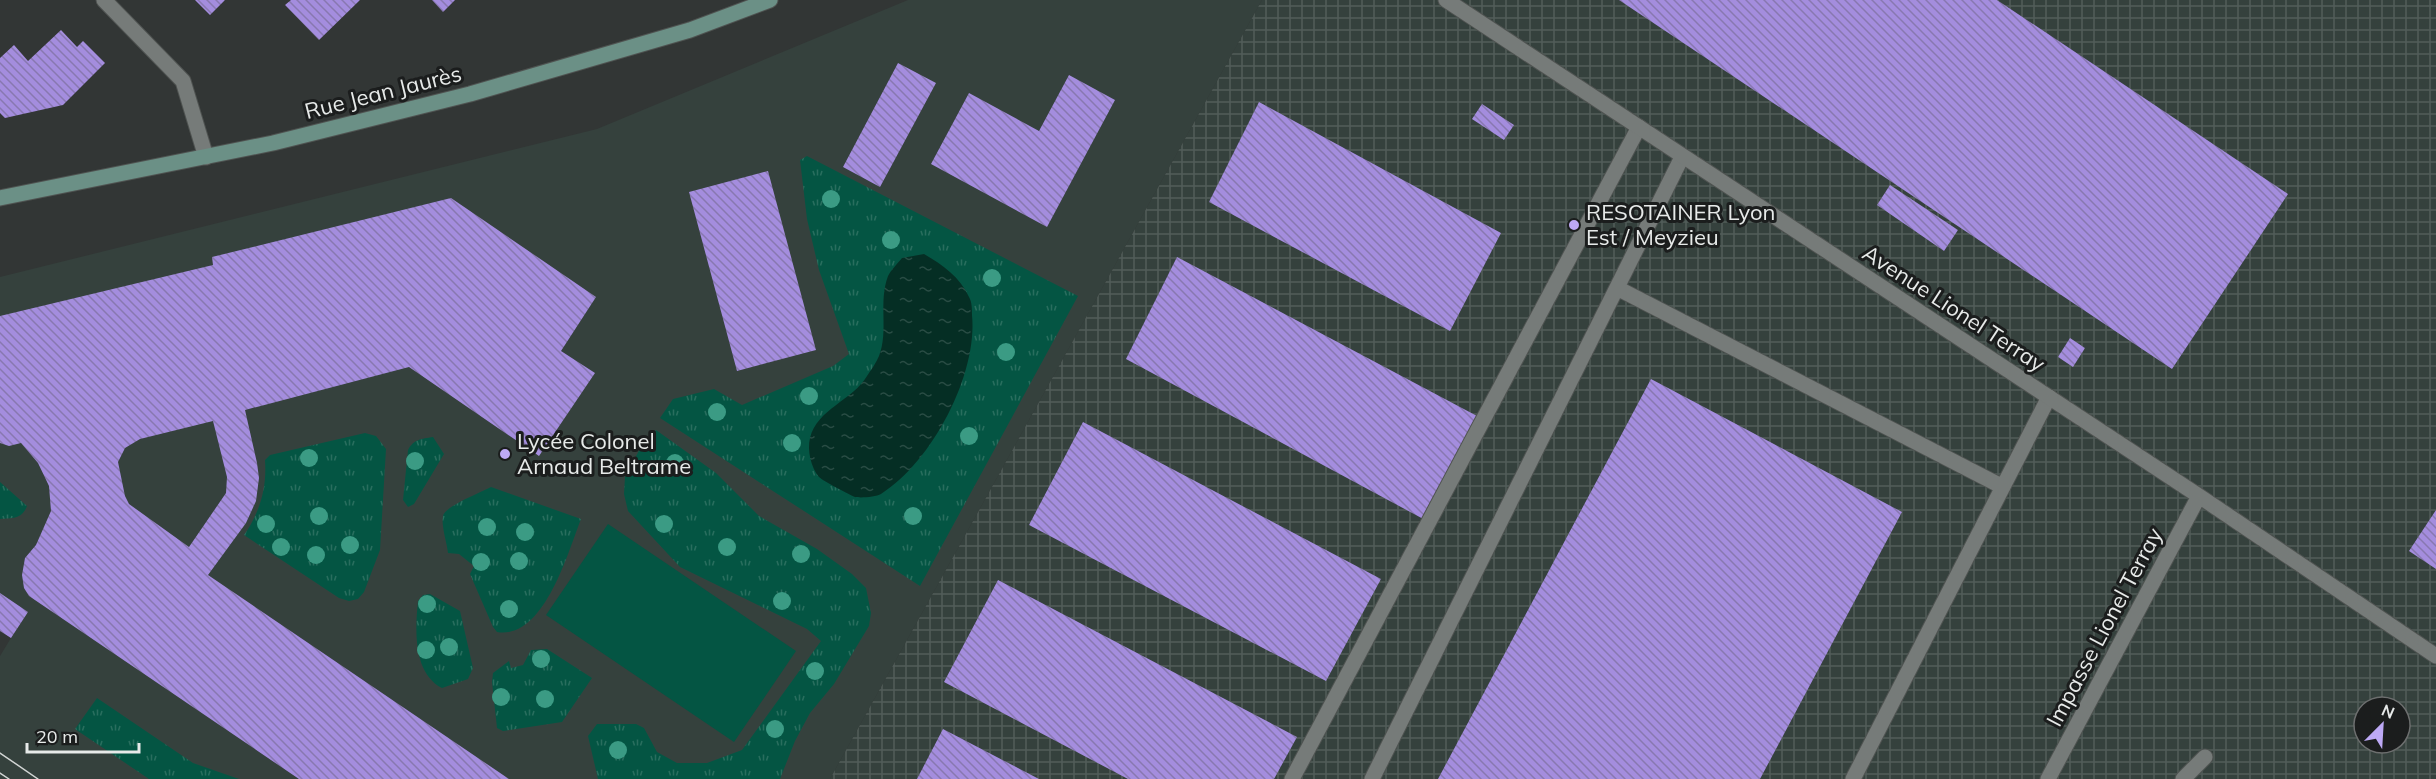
<svg xmlns="http://www.w3.org/2000/svg" width="2436" height="779" font-family="Mulish,sans-serif">
  <style>
    .built { fill: #35413d }
    .industrial { fill: url(#industrial-grid); fill-rule: evenodd }
    .grass { fill: url(#grass-tufts) }
    .garden { fill: #045543 }
    .water { fill: url(#water-ripples) }
    .building { fill: url(#building-back-hatch); fill-rule: evenodd }
    .lines { fill: none; stroke-linecap: round; stroke-linejoin: round }
    .lane-casing { stroke: #4f5351; stroke-width: 17 }
    .street-casing { stroke: #4f5351; stroke-width: 17 }
    .secondary-casing { stroke: #4f5351; stroke-width: 17 }
    .lane { stroke: #767b79; stroke-width: 15 }
    .street { stroke: #767b79; stroke-width: 15 }
    .secondary { stroke: #6b9086; stroke-width: 15 }
    .tram { stroke: #d2d5d4; stroke-width: 1.5 }
    .tree { fill: #3b9b84 }
    .poi-dot { fill: #bda9f5; stroke: #1b1d1d; stroke-width: 2 }
    .labels { text-anchor: middle; stroke-width: 6; stroke-linejoin: round; paint-order: stroke }
    .street-label { font-size: 22px; fill: #e7eae9; stroke: #1b1d1d }
    .poi-label { font-size: 22px; fill: #e7eae9; stroke: #1b1d1d; text-anchor: start }
  </style>
  <defs>
    <pattern id="industrial-grid" width="8" height="8" patternUnits="userSpaceOnUse" patternTransform="scale(1.5)"><rect width="8" height="8" fill="#35413d"/><path d="M0 4h8M4 0v8" fill="none" stroke="#525d59"/></pattern>
    <pattern id="grass-tufts" width="24" height="20" patternUnits="userSpaceOnUse" patternTransform="scale(1.5)"><rect width="24" height="20" fill="#045543"/><path d="M3 7l-1-3M5 7V3M7 7l1-3M15 17l-1-3M17 17v-4M19 17l1-3" fill="none" stroke="#296e5e"/></pattern>
    <pattern id="water-ripples" width="26" height="14" patternUnits="userSpaceOnUse" patternTransform="scale(1.5)"><rect width="26" height="14" fill="#052e24"/><path d="M2 4q2-2 4 0t4 0M15 11q2-2 4 0t4 0" fill="none" stroke="#294c44"/></pattern>
    <pattern id="building-back-hatch" width="6" height="6" patternUnits="userSpaceOnUse" patternTransform="scale(1.5)"><rect width="6" height="6" fill="#a48dde"/><path d="M-1 5l2 2M0 0l6 6M5-1l2 2" fill="none" stroke="#8878b0"/></pattern>
  </defs>
  <rect width="100%" height="100%" fill="#323635"/>
  <path class="built" d="M908 0H1262L830 779H0V656L11 638 0 630V277L597 129Z"/>
  <path class="industrial" d="M1262 0H2436V779H830ZM2364 707H2400V743H2364Z"/>
  <path class="grass" d="M807 156 1078 296 920 586 660 418 673 399 714 389 742 405 833 366 849 354 819 270 807 219 800 160Z
    M656 430 716 473 759 516 817 549 852 574 866 588 871 613 869 626 834 684 810 713 795 741 780 779H598L588 736 597 724H636L644 728 657 752 677 763H707L742 750 821 641 807 629 680 567 628 511 624 494 625 477 642 445Z
    M365 433 376 436 386 449 380 550 364 592 358 599 349 601 339 598 244 535C260 512 267 488 265 460L270 455Z
    M433 437 444 454 414 504 408 507 403 500 408 450C414 439 421 439 433 437Z
    M0 482 27 506C22 519 13 518 0 519Z
    M491 487 581 519C568 552 544 640 497 632L493 627 470 574 474 566 459 554 448 553C447 543 441 526 443 516 445 506 482 492 491 487Z
    M430 594 460 611 473 668 468 679 442 688C413 673 415 630 418 601L423 595Z
    M547 649 592 678 562 722 503 731 497 728 492 682 493 673 509 661 511 668 523 665 531 650Z
    M97 698 193 763 239 779H149L75 729Z"/>
  <path class="garden" d="M608 524 796 651 734 742 546 615Z"/>
  <path class="water" d="M924 254C943 265 960 277 969 297 972 302 972 309 972 315 978 374 932 462 881 494 876 497 861 498 855 497 850 495 823 481 819 477 811 468 807 450 810 438 817 409 853 400 867 376 871 370 876 363 879 356 889 331 878 302 888 276 891 270 898 263 902 258Z"/>
  <path class="building" d="M195 0H225L210 15Z
    M291 0H360L319 40 285 5Z
    M432 0H455L443 12Z
    M1619 0H1997L2288 194 2172 369Z
    M61 30 77 47 83 41 105 63 63 105 5 118 0 113V58L14 45 28 61Z
    M898 63 936 83 880 187 843 167Z
    M1069 75 1115 100 1047 227 931 164 969 93 1039 131Z
    M1259 102 1501 233 1450 331 1209 202Z
    M1482 104 1514 125 1504 140 1472 119Z
    M768 171 816 350 737 371 689 192Z
    M1890 185 1958 230 1944 251 1877 205Z
    M451 198 596 297 561 351 595 373 539 456 409 367 245 410 257 463 259 478 256 501 246 523 208 575 509 779H299L29 596 24 588 22 575 25 558 36 545 51 511 49 486 38 463 21 443 9 446 0 443V316L213 265 212 257ZM213 421 227 477 226 493 189 547 129 504 125 496 118 462 125 448 140 439Z
    M1177 257 1477 416 1427 521 1126 359Z
    M2070 338 2085 348 2073 367 2058 357Z
    M1651 379 1902 512 1760 779H1438Z
    M1083 422 1381 579 1326 681 1029 525Z
    M2436 510V569L2409 551Z
    M998 580 1297 737 1274 779H1128L944 682Z
    M0 593 28 612 11 638 0 631Z
    M943 729 1039 779H917Z"/>
  <g class="lines">
    <g class="lane-casing">
      <path id="lane" d="M1617 288 2003 487
        M1292 779 1639 127
        M1372 779 1682 157
        M1853 779 2049 397
        M2183 779 2205 757"/>
    </g>
    <g class="street-casing">
      <path id="street" d="M104 0 183 81 206 157
        M1446 0 2199 496 2436 656
        M2048 779 2199 496"/>
    </g>
    <g class="secondary-casing">
      <path id="secondary" d="M0 198 273 143 470 94 690 30 770 0"/>
    </g>
    <use href="#lane" class="lane"/>
    <use href="#street" class="street"/>
    <use href="#secondary" class="secondary"/>
    <path class="tram" d="M0 753 38 779
      M0 773 9 779"/>
  </g>
  <g class="tree">
    <circle cx="831" cy="199" r="9"/>
    <circle cx="891" cy="240" r="9"/>
    <circle cx="992" cy="278" r="9"/>
    <circle cx="1006" cy="352" r="9"/>
    <circle cx="809" cy="396" r="9"/>
    <circle cx="717" cy="412" r="9"/>
    <circle cx="969" cy="436" r="9"/>
    <circle cx="792" cy="443" r="9"/>
    <circle cx="309" cy="458" r="9"/>
    <circle cx="415" cy="461" r="9"/>
    <circle cx="675" cy="463" r="9"/>
    <circle cx="319" cy="516" r="9"/>
    <circle cx="913" cy="516" r="9"/>
    <circle cx="266" cy="524" r="9"/>
    <circle cx="664" cy="524" r="9"/>
    <circle cx="487" cy="527" r="9"/>
    <circle cx="525" cy="532" r="9"/>
    <circle cx="350" cy="545" r="9"/>
    <circle cx="281" cy="547" r="9"/>
    <circle cx="727" cy="547" r="9"/>
    <circle cx="801" cy="554" r="9"/>
    <circle cx="316" cy="555" r="9"/>
    <circle cx="519" cy="561" r="9"/>
    <circle cx="481" cy="562" r="9"/>
    <circle cx="782" cy="601" r="9"/>
    <circle cx="427" cy="604" r="9"/>
    <circle cx="509" cy="609" r="9"/>
    <circle cx="449" cy="647" r="9"/>
    <circle cx="426" cy="650" r="9"/>
    <circle cx="541" cy="659" r="9"/>
    <circle cx="815" cy="671" r="9"/>
    <circle cx="501" cy="697" r="9"/>
    <circle cx="545" cy="699" r="9"/>
    <circle cx="775" cy="729" r="9"/>
    <circle cx="618" cy="750" r="9"/>
  </g>
  <g class="poi-dot">
    <circle cx="1574" cy="225" r="6"/>
    <circle cx="505" cy="454" r="6"/>
  </g>
  <g class="labels">
    <g class="street-label">
      <text transform="translate(383 92) rotate(-14)" y="8">Rue Jean Jaurès</text>
      <text transform="translate(1954 308) rotate(33)" y="8">Avenue Lionel Terray</text>
      <text transform="translate(2104 627) rotate(-62)" y="8">Impasse Lionel Terray</text>
    </g>
    <g class="poi-label">
      <text x="1586" y="220">RESOTAINER Lyon<tspan x="1586" dy="25">Est / Meyzieu</tspan></text>
      <text x="517" y="449">Lycée Colonel<tspan x="517" dy="25">Arnaud Beltrame</tspan></text>
    </g>
  </g>
  <g transform="translate(2382 725) rotate(24)"><circle r="28" fill="#1b1d1d" stroke="#6d6f6f" stroke-width="1.5"/>
  <path d="M0-4.5L10 22L0 15L-10 22Z" fill="#bda9f5"/>
  <text y="-9" font-size="16" font-weight="bold" text-anchor="middle" fill="#e7eae9">N</text>
  </g>
  <path d="M27 743v9h112v-9" fill="none" stroke="#e7eae9" stroke-width="3"/>
  <text x="36" y="743" font-size="18" fill="#e7eae9" stroke="#1b1d1d" stroke-width="4.5" paint-order="stroke">20 m</text>
</svg>
